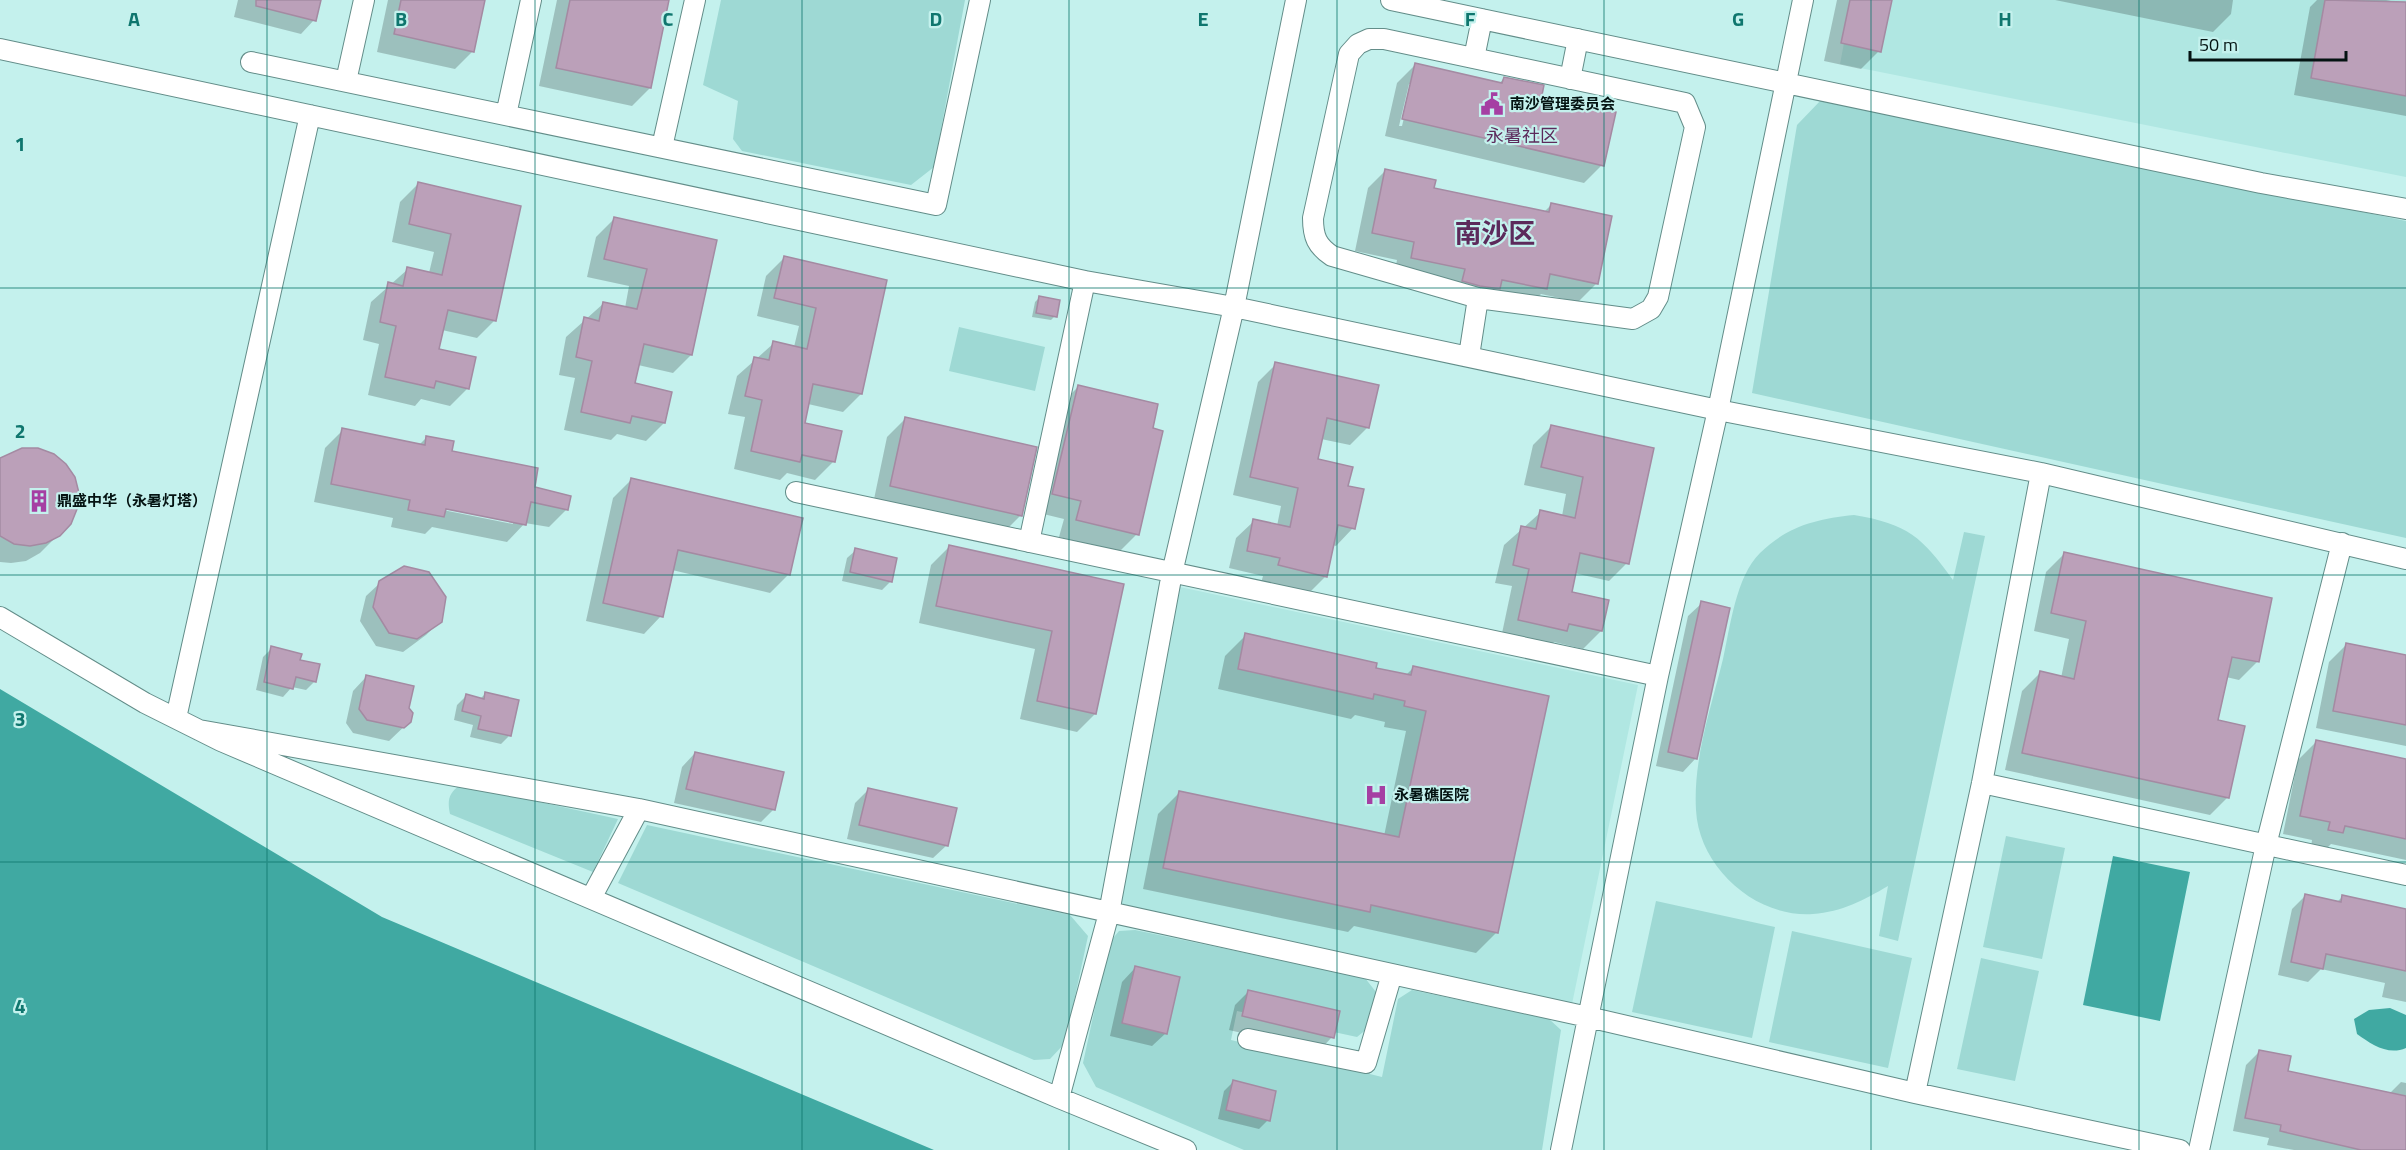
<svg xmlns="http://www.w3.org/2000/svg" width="2406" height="1150" font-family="'Titillium Web','Noto Sans SC',sans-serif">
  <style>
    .built { fill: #b0e7e2 }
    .green { fill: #9ed9d4 }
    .water { fill: #40a9a2 }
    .shadow { fill: #0003; fill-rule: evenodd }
    .building { fill: #bba0b9; stroke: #a48aa2; stroke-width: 1.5 }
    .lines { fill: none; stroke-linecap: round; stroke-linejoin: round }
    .minor-casing { stroke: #638d89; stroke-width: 22 }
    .minor { stroke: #fff; stroke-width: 20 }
    .grid { fill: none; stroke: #0f766e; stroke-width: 1.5; stroke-opacity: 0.55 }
    .labels { text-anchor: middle; stroke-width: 4.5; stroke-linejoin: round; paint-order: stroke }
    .poi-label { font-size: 15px; font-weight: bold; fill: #041312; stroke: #c4f1ed; text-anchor: start }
    .quarter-label { font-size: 18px; fill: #5c2a5b; stroke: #c4f1ed }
    .town-label { font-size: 27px; font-weight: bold; fill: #5c2a5b; stroke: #c4f1ed }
    .grid-label { font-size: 20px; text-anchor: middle; font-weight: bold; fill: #0f766e; stroke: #c4f1ed; stroke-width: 4.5; stroke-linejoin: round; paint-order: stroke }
  </style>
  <rect width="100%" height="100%" fill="#c4f1ed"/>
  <path class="built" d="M1852 0H2406V177L1840 64Z
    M1180 587 1638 685 1572 1004 1114 906Z"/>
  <path class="green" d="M721 0H965L934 167 911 185 742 151 733 139 738 101 703 85Z
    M1822 99 2406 221V538L1752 393 1797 125Z
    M959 327 1045 347 1035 391 949 371Z
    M1854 515C1908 524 1922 537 1953 580L1964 532 1985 536 1898 941 1879 936 1888 886C1864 900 1842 912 1813 914 1756 918 1699 868 1696 810 1693 759 1711 708 1723 659 1730 628 1736 576 1760 553 1788 526 1816 519 1854 515Z
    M460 785 618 819 593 872 450 814C447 800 449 793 460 785Z
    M647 825 1070 915 1088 936 1065 1043 1050 1059 1034 1060 618 883Z
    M2006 836 2065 848 2042 959 1983 947Z
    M1656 901 1775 927 1752 1038 1632 1012Z
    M1135 930 1365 978 1376 992 1368 1028 1357 1037 1237 1011 1231 1040 1382 1077 1398 999 1412 990 1549 1019 1561 1030 1542 1150H1244L1096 1087 1083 1063 1109 943 1119 931Z
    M1792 931 1912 958 1888 1068 1769 1042Z
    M1981 958 2039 971 2015 1081 1957 1069Z"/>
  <path class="water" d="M0 689 382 917 934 1150H0Z
    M2113 856 2190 872 2160 1021 2083 1005Z
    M2390 1008 2406 1015V1048C2388 1056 2371 1044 2357 1034L2354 1019 2369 1010Z"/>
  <path class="shadow" d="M238 0H319L314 20 301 34 234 17Z
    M388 0H484L473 51 455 69 377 52Z
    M557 0H668L650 88 632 106 539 86Z
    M1837 0H1890L1879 51 1861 69 1824 61Z
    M2055 0H2233L2231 14 2213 32Z
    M2317 0H2386L2406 4V116L2294 95 2310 7Z
    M1415 65 1499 84 1504 78 1540 96 1602 165 1584 183 1385 136 1397 83ZM1409 84H1412L1402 126H1399Z
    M1386 170 1432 189 1543 213 1552 204 1610 217 1596 284 1578 302 1541 294 1528 307 1480 306 1445 299 1447 287 1394 275 1397 260 1355 251 1368 188Z
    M418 184 519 207 495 320 477 338 442 330 437 350 468 388 450 406 421 399 415 406 368 395 379 344 363 340 371 302 408 269 429 273 434 252 392 242 400 202Z
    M614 219 715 241 691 355 673 373 638 365 633 385 664 423 646 441 617 434 611 440 564 430 575 378 559 375 566 337 604 303 625 308 629 286 587 277 596 237Z
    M784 258 885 281 861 394 843 412 808 404 803 424 840 432 833 462 815 480 787 473 780 480 734 469 745 417 728 414 737 376 774 343 794 347 799 326 757 316 766 276Z
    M1039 298 1055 316 1051 320 1032 317 1035 302Z
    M1276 364 1368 427 1350 445 1321 439 1317 460 1347 487 1353 528 1336 546 1332 545 1326 576 1308 594 1261 583 1263 576 1229 568 1236 538 1254 521 1277 526 1281 506 1233 495 1258 382Z
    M1079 386 1151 429 1137 534 1119 552 1059 537 1064 519 1035 512 1061 404Z
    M905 419 1021 515 1003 533 873 504 887 437Z
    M1551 427 1652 449 1627 563 1609 581 1574 573 1570 593 1601 631 1583 649 1554 642 1548 649 1501 638 1512 586 1495 583 1504 545 1541 512 1562 516 1566 494 1524 485 1533 445Z
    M343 430 419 445 427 437 450 452 533 488 567 509 549 527 525 523 507 542 432 527 425 534 391 527 393 518 314 502 325 448ZM439 506 513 521V524L438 509Z
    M22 449 59 534 40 553 26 561 11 563 0 562V460Z
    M631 480 801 519 788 575 770 593 672 570 661 616 644 634 586 621 613 498Z
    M949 547 1122 585 1095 714 1077 732 1020 719 1035 649 919 623 931 565Z
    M856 550 891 581 882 590 842 581 847 558Z
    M2064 554 2257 662 2239 680 2226 677 2216 721 2228 797 2210 815 2005 770 2022 691 2040 673 2061 678 2069 639 2034 631 2046 572Z
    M380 583 440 621 426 635 403 652 376 646 360 621 366 596Z
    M1702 603 1696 758 1683 772 1656 766 1688 616Z
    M1246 635 1405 676 1414 667 1497 932 1476 953 1354 926 1348 932 1143 889 1158 814 1179 793 1384 836 1406 731 1384 727 1385 722 1355 715 1351 719 1218 689 1225 656Z
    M2347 644 2406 656V746L2316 728 2329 662Z
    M272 648 299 661 315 681 306 690 292 687 283 697 256 690 263 657Z
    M366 677 408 708 410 721 389 741 353 733 346 723 353 691Z
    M486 693 510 735 501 744 470 737 473 725 454 720 457 705 466 696 480 699Z
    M2316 742 2406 760V860L2331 844 2324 851 2311 848 2312 840 2283 834 2298 760Z
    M695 753 774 809 761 822 674 803 682 767Z
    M868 790 947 845 933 858 847 839 855 803Z
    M2305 896 2337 902 2342 897 2406 917V1002L2382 997 2385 983 2321 969 2308 982 2278 975 2292 909Z
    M1135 968 1166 1033 1152 1046 1110 1036 1122 982Z
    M1248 992 1332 1037 1319 1051 1229 1030 1235 1005Z
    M2260 1051 2287 1072 2389 1094 2401 1082 2406 1083V1150H2294L2267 1145 2269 1138 2233 1131 2246 1065Z
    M1233 1082 1268 1120 1259 1129 1218 1119 1224 1091Z"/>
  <path class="building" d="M256 0H321L316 21 256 6Z
    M401 0H485L474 52 394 34Z
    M570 0H669L651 88 556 68Z
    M1850 0H1892L1881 52 1841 43Z
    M2325 0 2406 2V96L2311 78Z
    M1415 63 1502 83 1504 77 1544 85 1542 95 1616 112 1604 166 1402 119Z
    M1385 169 1436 180 1434 188 1549 212 1551 203 1612 216 1598 284 1550 274 1547 289 1502 280 1500 289 1480 286 1462 281 1465 269 1411 258 1414 242 1372 233Z
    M418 182 521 206 496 321 448 310 439 349 476 357 469 389 436 381 434 388 385 377 396 326 380 322 388 282 403 286 407 267 442 275 451 234 409 224Z
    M614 217 717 240 692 355 644 344 635 383 672 392 665 423 632 416 630 423 581 412 592 361 576 357 584 317 599 321 603 302 637 309 647 269 604 259Z
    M784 256 887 280 862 394 813 384 805 423 842 431 835 462 802 455 800 462 751 451 762 400 745 396 754 357 769 360 773 341 807 349 816 308 774 298Z
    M1039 296 1060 300 1057 317 1036 313Z
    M1275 362 1379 385 1369 428 1327 418 1318 459 1353 467 1348 486 1364 489 1355 529 1338 525 1327 577 1278 565 1280 558 1247 551 1253 519 1290 527 1298 488 1250 477Z
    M1078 385 1158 404 1153 428 1163 431 1139 535 1076 520 1081 501 1052 494Z
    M905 417 1037 447 1022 516 890 486Z
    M1551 425 1654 448 1629 564 1580 553 1572 592 1609 600 1602 631 1569 624 1567 631 1518 620 1529 569 1513 565 1521 526 1536 529 1540 510 1575 518 1583 477 1541 467Z
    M342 428 425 445 426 436 454 441 452 451 538 468 535 487 571 496 568 510 531 502 526 525 446 509 444 517 408 510 410 500 331 484Z
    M22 448H38L54 454 66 464 75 477 79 493 77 509 71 524 60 536 46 543 30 546 14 544 0 536V458Z
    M631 478 803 518 790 575 678 550 663 617 603 603Z
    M949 545 1124 584 1096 714 1037 701 1052 631 936 606Z
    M855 548 897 558 892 582 850 572Z
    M2064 552 2272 598 2259 662 2232 657 2218 720 2245 726 2229 798 2022 753 2040 671 2074 679 2086 621 2051 613Z
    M404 566 429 572 446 597 442 622 417 639 389 633 373 607 379 581Z
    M1701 601 1730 608 1697 759 1668 752Z
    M1245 633 1377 663 1376 668 1411 675 1413 666 1549 696 1498 933 1371 905 1370 912 1163 868 1179 791 1399 837 1426 711 1404 706 1405 701 1374 694 1373 699 1238 669Z
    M2346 643 2406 655V725L2333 711Z
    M271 646 302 654 300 660 320 664 316 682 296 677 293 689 264 682Z
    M366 675 414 686 409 708 413 713 411 722 404 728 367 720 359 709Z
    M485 692 519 700 511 736 478 729 481 716 462 711 466 694 484 699Z
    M2316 740 2406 759V839L2345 826 2343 833 2328 830 2330 822 2300 816Z
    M695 752 784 772 775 810 686 789Z
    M868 788 957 808 948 846 859 825Z
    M2305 894 2341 902 2342 895 2406 909V971L2326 954 2323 969 2291 962Z
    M1135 966 1180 977 1167 1034 1122 1023Z
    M1248 990 1340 1011 1334 1038 1242 1016Z
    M2259 1050 2291 1056 2288 1071 2406 1096V1150H2361L2280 1131 2281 1125 2245 1118Z
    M1233 1080 1276 1091 1270 1121 1226 1110Z"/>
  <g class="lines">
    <g class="minor-casing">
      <path id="minor" d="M1391 0 2261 183 2406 209
        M1369 39H1384L1685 103 1695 127 1658 297 1651 309 1633 319 1478 298 1332 256C1317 246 1313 237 1313 218L1349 54 1358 44Z
        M0 49 1085 281 1234 307 1718 410 2041 473 2406 559
        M1474 58 1482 19
        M251 62 936 205 980 0
        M1570 79 1578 39
        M346 81 364 0
        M506 115 531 0
        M662 147 695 0
        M1469 356 1478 298
        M796 492 1658 676
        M1029 542 1085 281
        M0 617 145 703 221 741 1059 1098 1186 1150
        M176 718 310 115
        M199 730 639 809 1588 1017 1915 1093 2180 1150
        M1982 783 2406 875
        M591 898 639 809
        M1248 1039 1366 1063 1392 974
        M1915 1093 1982 783 2041 473
        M1059 1098 1109 913 1172 573 1234 307 1296 0
        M1561 1150 1658 676 1718 410 1803 0
        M2199 1150 2266 845 2342 543"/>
    </g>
    <use href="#minor" class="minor"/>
  </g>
  <path class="grid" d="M267 0V1150M535 0V1150M802 0V1150M1069 0V1150M1337 0V1150M1604 0V1150M1871 0V1150M2139 0V1150M0 288H2406M0 575H2406M0 862H2406"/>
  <defs>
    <g id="civic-bare" transform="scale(1.8)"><path d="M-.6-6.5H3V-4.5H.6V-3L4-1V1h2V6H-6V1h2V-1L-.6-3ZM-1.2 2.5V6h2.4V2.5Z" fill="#a53fa3" stroke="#c4f1ed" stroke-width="2.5" paint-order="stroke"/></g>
    <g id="building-bare" transform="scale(1.8)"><path d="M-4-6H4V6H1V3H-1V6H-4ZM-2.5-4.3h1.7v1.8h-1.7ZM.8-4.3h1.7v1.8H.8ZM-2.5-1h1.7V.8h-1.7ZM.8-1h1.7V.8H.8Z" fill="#a53fa3" stroke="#c4f1ed" stroke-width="2.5" paint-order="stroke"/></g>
    <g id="hospital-bare" transform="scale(1.8)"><path d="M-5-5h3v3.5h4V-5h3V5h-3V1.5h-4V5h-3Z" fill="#a53fa3" stroke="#c4f1ed" stroke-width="2.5" paint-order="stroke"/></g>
  </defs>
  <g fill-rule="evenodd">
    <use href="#civic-bare" x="1492" y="104"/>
    <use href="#building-bare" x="39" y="501"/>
    <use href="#hospital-bare" x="1376" y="795"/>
  </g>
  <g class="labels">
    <g class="poi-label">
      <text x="1510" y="109">南沙管理委员会</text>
      <text x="57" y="506">鼎盛中华（永暑灯塔）</text>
      <text x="1394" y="800">永暑礁医院</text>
    </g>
    <g class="quarter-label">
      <text x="1522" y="142">永暑社区</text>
    </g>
    <g class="town-label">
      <text x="1495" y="243">南沙区</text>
    </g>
  </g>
  <g class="grid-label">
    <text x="134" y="26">A</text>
    <text x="401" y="26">B</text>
    <text x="668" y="26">C</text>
    <text x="936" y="26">D</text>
    <text x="1203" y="26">E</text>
    <text x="1470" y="26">F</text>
    <text x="1738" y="26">G</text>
    <text x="2005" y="26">H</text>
    <text x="20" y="151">1</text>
    <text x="20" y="438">2</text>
    <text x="20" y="726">3</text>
    <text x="20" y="1013">4</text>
  </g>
  <path d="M2190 51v9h156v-9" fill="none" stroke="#041312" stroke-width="3"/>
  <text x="2199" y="51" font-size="18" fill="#041312" stroke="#c4f1ed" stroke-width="4.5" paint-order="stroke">50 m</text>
</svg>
